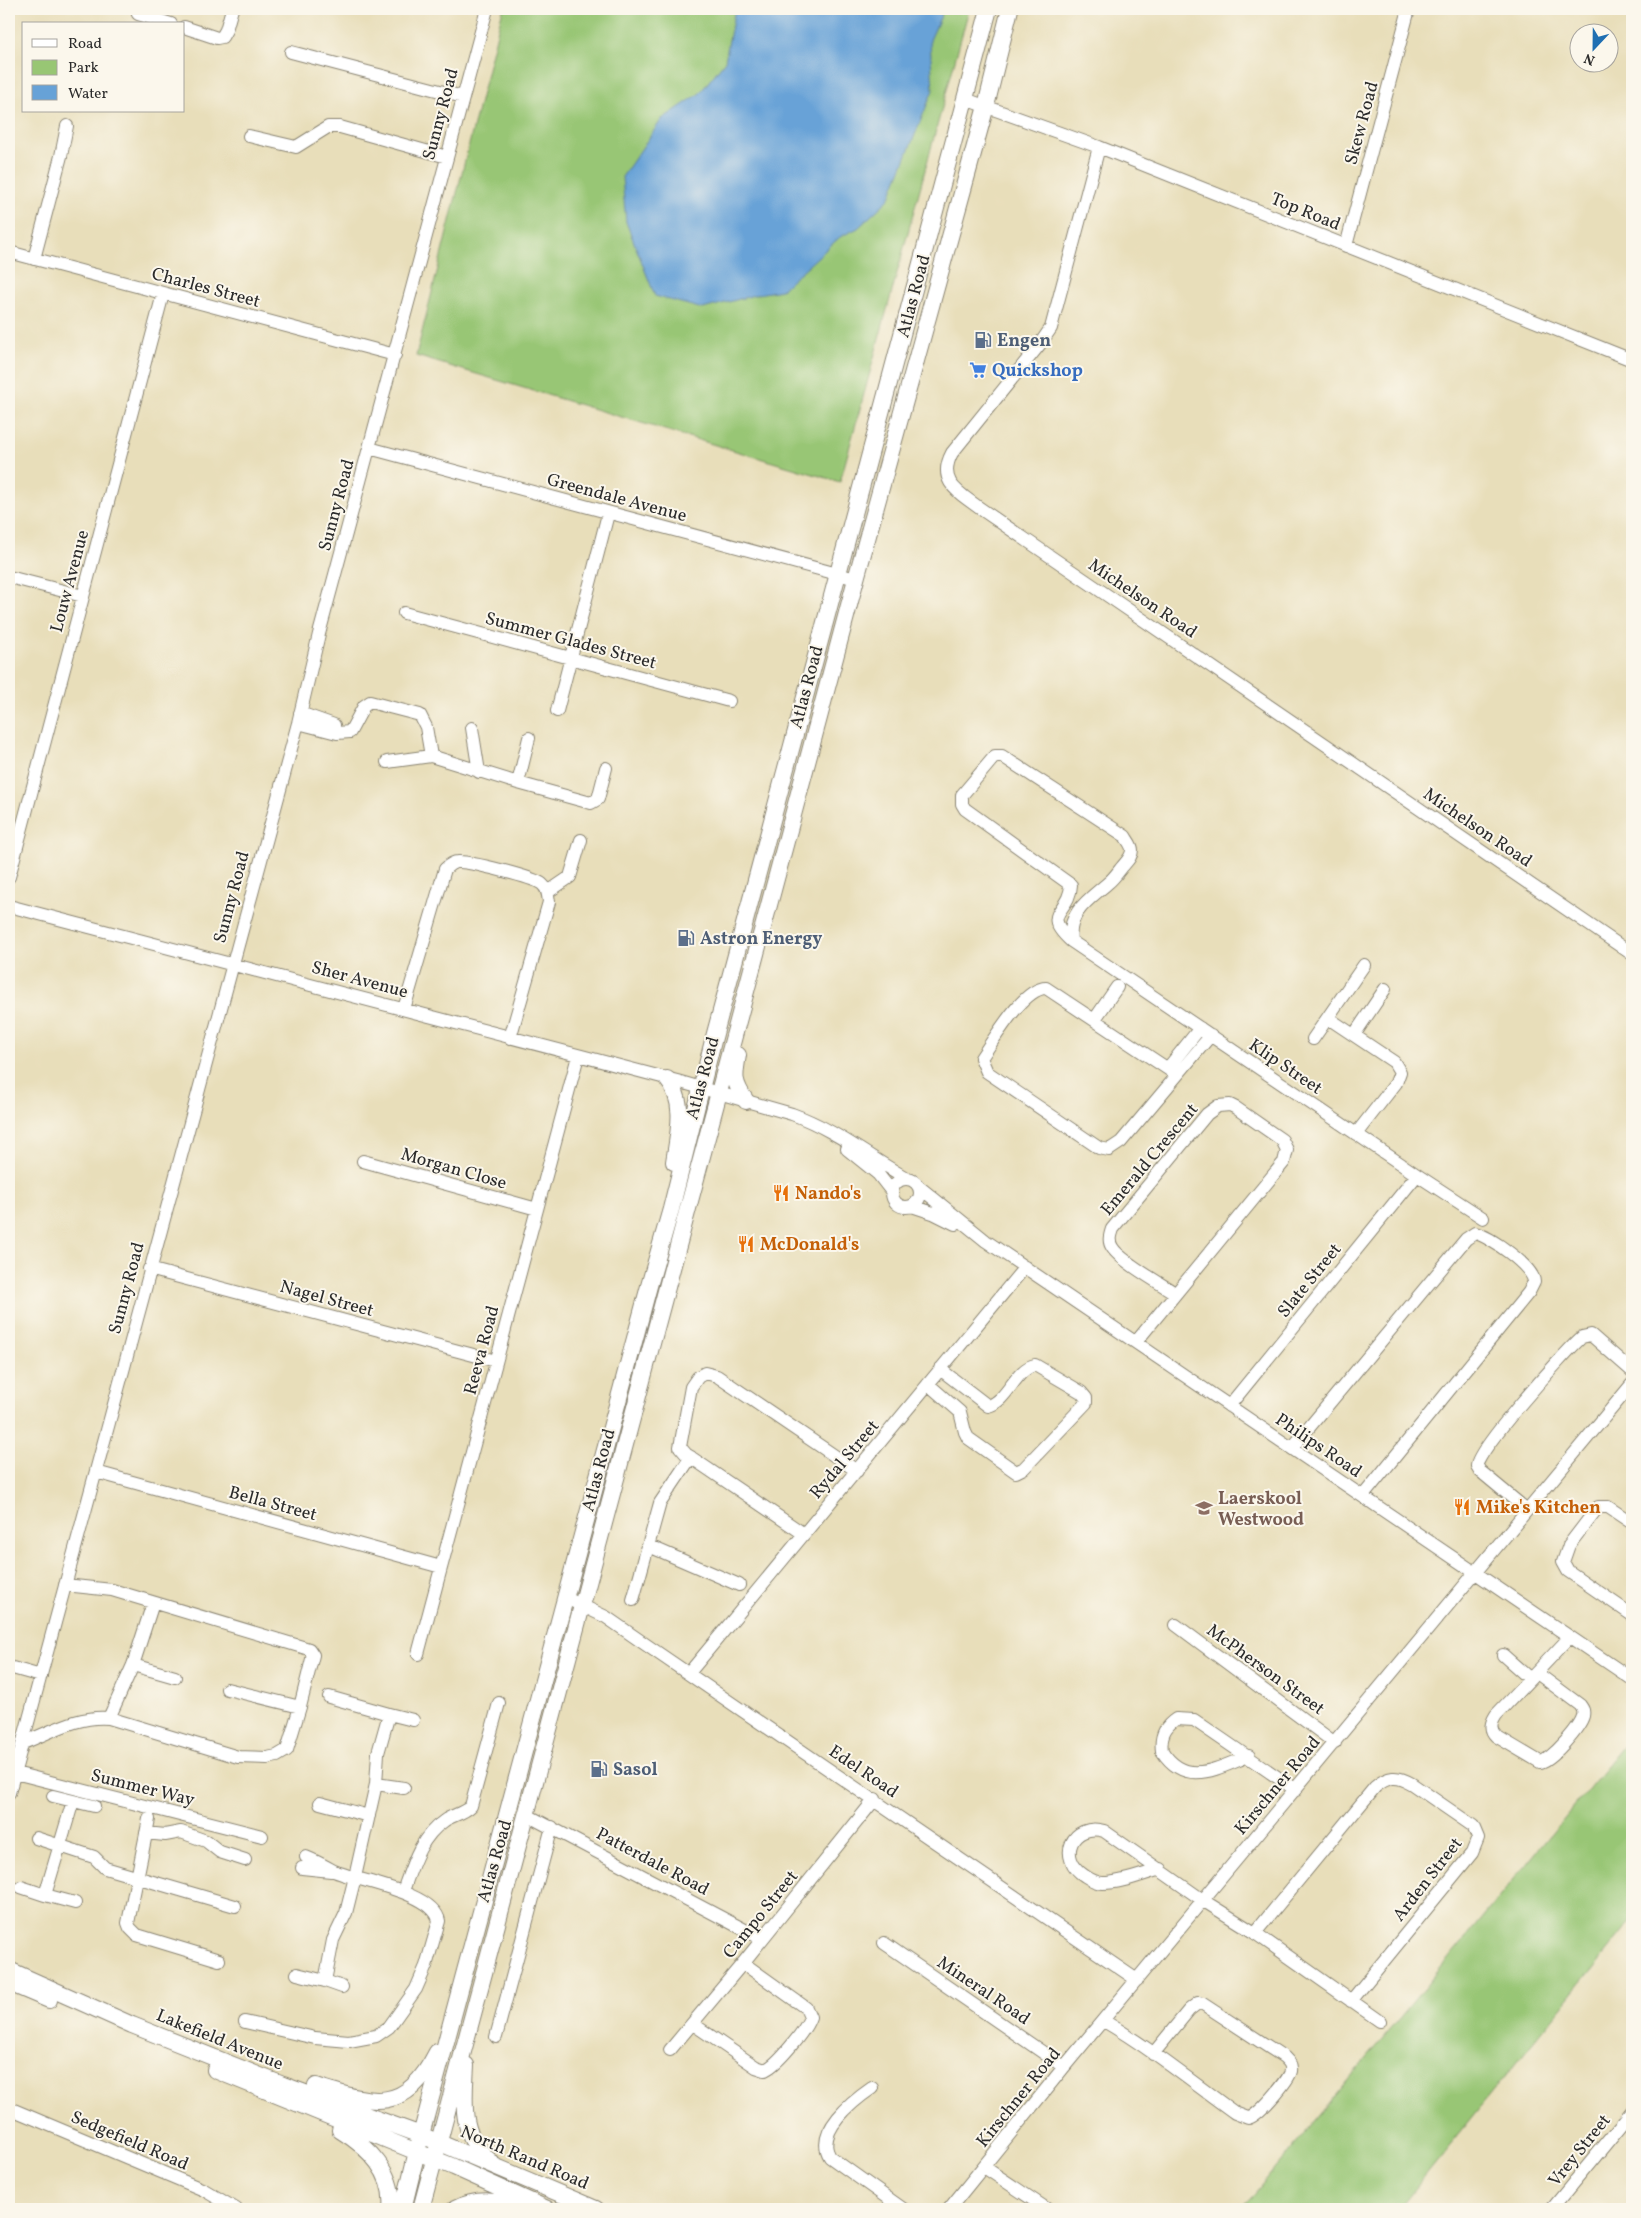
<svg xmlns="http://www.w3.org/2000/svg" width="1641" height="2218" font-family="Vollkorn,serif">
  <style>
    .green { fill: #98c674; stroke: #627850 }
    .water { fill: #67a2d7; stroke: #496681 }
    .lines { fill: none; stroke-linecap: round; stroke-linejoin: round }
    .minor-casing { stroke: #8a8472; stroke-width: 14 }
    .major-casing { stroke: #8a8472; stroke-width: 18 }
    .minor { stroke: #fff; stroke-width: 12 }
    .major { stroke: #fff; stroke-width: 16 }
    .labels { text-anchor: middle; stroke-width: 4; stroke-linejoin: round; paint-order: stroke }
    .street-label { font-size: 18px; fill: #2b2b2b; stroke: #fbf7ec }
    .service-label { font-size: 18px; font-weight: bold; fill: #4e5e75; stroke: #fbf7ec; text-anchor: start }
    .shop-label { font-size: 18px; font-weight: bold; fill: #366cbe; stroke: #fbf7ec; text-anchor: start }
    .food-label { font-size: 18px; font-weight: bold; fill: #c56008; stroke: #fbf7ec; text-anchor: start }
    .education-label { font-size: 18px; font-weight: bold; fill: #785e54; stroke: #fbf7ec; text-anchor: start }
  </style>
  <rect width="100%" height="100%" fill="#fbf7ec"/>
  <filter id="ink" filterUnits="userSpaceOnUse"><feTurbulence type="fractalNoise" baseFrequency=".02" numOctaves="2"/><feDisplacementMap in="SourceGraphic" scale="10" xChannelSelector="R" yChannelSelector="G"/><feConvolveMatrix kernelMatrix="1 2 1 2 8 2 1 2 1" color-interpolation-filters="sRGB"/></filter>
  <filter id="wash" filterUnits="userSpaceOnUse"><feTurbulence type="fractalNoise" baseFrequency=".0096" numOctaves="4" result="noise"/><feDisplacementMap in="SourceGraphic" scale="20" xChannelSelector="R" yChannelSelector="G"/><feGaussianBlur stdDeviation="1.12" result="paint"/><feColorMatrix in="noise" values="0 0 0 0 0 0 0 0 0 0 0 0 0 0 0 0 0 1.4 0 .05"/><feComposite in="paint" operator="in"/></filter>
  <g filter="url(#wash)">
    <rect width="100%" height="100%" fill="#e8deba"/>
    <path class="green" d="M503 9H969L840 482 416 356Z
      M1632 1736V1920L1398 2209H1239L1255 2193Z"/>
    <path class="water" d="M735 9H944L930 40 933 90 889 199 858 228 840 237 781 290 758 294 703 309 655 296 626 222 622 177 662 119 699 94 725 61Z"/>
  </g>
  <g filter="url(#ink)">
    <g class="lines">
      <g class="minor-casing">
        <path id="minor" d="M138 14 171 24
          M184 27 217 38 222 37 226 30 232 9
          M291 52 463 97
          M965 99 1099 147 1632 360
          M249 136 296 147 328 127H340L447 157
          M1099 147 1051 328 1040 344 952 453C937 481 958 492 978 507L1632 954
          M1346 246 1409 9
          M9 252 395 355
          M34 259 61 156 67 126
          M369 448 856 579
          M9 577 83 596
          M404 613 729 701
          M557 711 608 514
          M300 713 334 725
          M298 723 337 733 350 732
          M472 728 479 772
          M350 732 364 706 370 702 420 715 426 727 431 756 387 762
          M431 756 518 783 591 803 598 799 606 768
          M518 783 529 738
          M9 877 163 294
          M548 892 570 877 581 840
          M9 906 677 1081 792 1114C834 1129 869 1157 908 1179
          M1071 941C1067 912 1090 899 1109 882 1114 878 1118 872 1122 867 1126 862 1132 857 1132 850 1132 845 1127 840 1125 836L1002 756H995L962 795V804L965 809 1071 885C1070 913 1039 912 1071 941L1417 1175 1483 1218
          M404 1009 445 869C449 865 453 862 458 862 469 861 535 878 542 884 548 889 548 895 549 902L510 1038
          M1328 1018 1394 1062 1400 1072 1396 1083 1356 1134
          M1095 1019 1117 987
          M1354 1035 1385 989
          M1313 1039 1364 965
          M1168 1068 1200 1028
          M1177 1075 1046 988C1023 988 994 1040 981 1058L987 1072 1099 1148 1109 1150 1121 1142 1211 1035
          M847 1149 878 1174 892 1192
          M363 1161 537 1209
          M892 1193a14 14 0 1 1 28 0a14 14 0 1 1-28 0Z
          M918 1186 986 1241 1632 1679
          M912 1206 933 1213 955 1224
          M149 1269 496 1361
          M1136 1342 1284 1162 1287 1150 1282 1140 1236 1108 1230 1105 1218 1106 1207 1114 1112 1229C1110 1235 1108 1241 1112 1247 1119 1260 1161 1284 1175 1293
          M928 1384 960 1412 965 1432 968 1438 1016 1472 1024 1468 1086 1403V1398L1081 1392 1035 1365C1015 1369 1008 1401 988 1406L940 1369
          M1229 1406 1417 1175
          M1292 1448 1466 1239 1475 1233C1489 1236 1534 1267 1534 1282L1529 1292 1363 1496
          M96 1472 441 1567
          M1527 1510 1480 1471 1477 1466C1475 1452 1566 1351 1582 1337L1591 1335 1632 1371
          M1632 1523 1608 1507H1598L1569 1545 1563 1562 1568 1571 1632 1615
          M804 1534 686 1454 680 1447 691 1387 698 1377 705 1373 717 1376 857 1471
          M649 1546 739 1585
          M65 1585 112 1590 309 1649 313 1655 300 1707 287 1750 277 1756 267 1758 238 1757 109 1718 133 1665 153 1603
          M566 1598 606 1617 642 1642 1137 1980
          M633 1600 660 1503 691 1457
          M1176 1625 1335 1743
          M418 1654 578 1056
          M1503 1655 1529 1678
          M133 1665 175 1677
          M9 1667 41 1676
          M689 1673 1025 1267
          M1537 1673 1580 1705C1583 1709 1584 1711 1583 1716 1580 1727 1551 1761 1540 1762L1496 1736C1489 1729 1491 1723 1496 1715L1570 1637
          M227 1689 300 1707
          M389 1714 413 1720
          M23 1743C51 1732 79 1715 109 1718
          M1249 1756C1217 1768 1186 1788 1162 1751 1160 1737 1164 1727 1176 1719L1194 1720 1296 1790
          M15 1773 262 1836
          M376 1784 404 1788
          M9 1793 298 723 319 634 487 9
          M53 1796 94 1806
          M73 1801 45 1895 75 1903
          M320 1803 369 1816
          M527 1815 762 1939
          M149 1819 128 1923 130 1928 137 1935 219 1960
          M146 1833 165 1835 181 1832 206 1841 220 1852 245 1860
          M36 1838 94 1857 105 1868 235 1906
          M302 1868 331 1871
          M1161 1869C1143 1874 1122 1883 1103 1883 1097 1883 1091 1880 1085 1876 1056 1858 1072 1822 1104 1831L1204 1901 1255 1933 1380 2021
          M21 1887 45 1895
          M403 1891C412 1866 420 1837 444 1821 452 1815 463 1814 471 1806L499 1703
          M1255 1933 1375 1787C1388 1776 1397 1775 1412 1784L1473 1826 1478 1838 1472 1853 1351 2001
          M884 1943 1064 2067
          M297 1974 325 1981 333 1940 346 1913 355 1877 376 1784 378 1753 389 1714 329 1697
          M325 1981 342 1987
          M1104 2021C1150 2048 1192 2082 1235 2113L1248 2118C1257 2118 1289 2080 1291 2071 1292 2064 1288 2061 1284 2057L1203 2004 1198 2003 1189 2010 1153 2054
          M245 2022 315 2038 349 2041 376 2036 389 2027 416 1989 426 1966 439 1921C434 1892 357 1881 334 1871 325 1866 316 1861 306 1857
          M693 2024 756 2067 765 2070C777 2065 806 2030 810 2017L806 2008 743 1963
          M496 2037 552 1827
          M670 2050 743 1963 875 1799
          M872 2088C853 2101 814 2132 830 2157L903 2209
          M9 2108 204 2190 236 2209
          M984 2167 1047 2209
          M949 2209 1064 2067 1632 1384
          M1552 2209 1632 2112"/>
      </g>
      <g class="major-casing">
        <path id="major" d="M738 1055C734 1077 733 1082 746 1101
          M667 1079C687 1102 678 1134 674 1162
          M9 1970 132 2025 283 2085 421 2135 596 2209
          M9 1983 49 2000
          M466 2065C464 2104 459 2135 491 2162
          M215 2070 454 2167 547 2209
          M316 2086C373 2104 405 2115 437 2052
          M340 2130C368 2147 395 2173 391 2209
          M403 2209 421 2135 649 1286 671 1209 713 1041 989 9
          M421 2209 856 579 986 106 1010 9
          M455 2209C478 2197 499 2201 523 2208"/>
      </g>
      <use href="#minor" class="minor"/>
      <use href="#major" class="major"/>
    </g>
  </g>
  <defs>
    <g id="fuel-bare" transform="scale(1.35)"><path d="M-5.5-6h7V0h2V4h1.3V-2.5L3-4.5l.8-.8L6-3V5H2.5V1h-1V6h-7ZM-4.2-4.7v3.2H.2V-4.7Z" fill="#5c6f8a" stroke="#fbf7ec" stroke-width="2.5" paint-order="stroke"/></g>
    <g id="supermarket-bare" transform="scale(1.35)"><path d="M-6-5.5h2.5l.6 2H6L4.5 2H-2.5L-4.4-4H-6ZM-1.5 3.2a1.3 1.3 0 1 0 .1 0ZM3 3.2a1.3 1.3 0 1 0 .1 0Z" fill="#3f7fe0" stroke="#fbf7ec" stroke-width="2.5" paint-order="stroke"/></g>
    <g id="restaurant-bare" transform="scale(1.35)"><path d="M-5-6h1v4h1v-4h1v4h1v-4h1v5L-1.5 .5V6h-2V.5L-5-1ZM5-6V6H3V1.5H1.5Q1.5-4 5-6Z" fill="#e8710a" stroke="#fbf7ec" stroke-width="2.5" paint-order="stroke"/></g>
    <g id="school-bare" transform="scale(1.35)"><path d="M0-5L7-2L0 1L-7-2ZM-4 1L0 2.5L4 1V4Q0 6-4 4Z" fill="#8d6e63" stroke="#fbf7ec" stroke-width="2.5" paint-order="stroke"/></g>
  </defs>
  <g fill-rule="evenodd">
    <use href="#fuel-bare" x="983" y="340"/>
    <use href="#supermarket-bare" x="978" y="370"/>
    <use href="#fuel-bare" x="686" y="938"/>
    <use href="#restaurant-bare" x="781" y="1193"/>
    <use href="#restaurant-bare" x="746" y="1244"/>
    <use href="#restaurant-bare" x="1462" y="1507"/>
    <use href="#school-bare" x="1204" y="1508"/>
    <use href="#fuel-bare" x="599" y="1769"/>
  </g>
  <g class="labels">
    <g class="street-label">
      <text transform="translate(440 114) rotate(-75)" y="6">Sunny Road</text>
      <text transform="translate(1361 123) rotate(-75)" y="6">Skew Road</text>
      <text transform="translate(1306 211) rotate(22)" y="6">Top Road</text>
      <text transform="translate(206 287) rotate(15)" y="6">Charles Street</text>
      <text transform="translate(913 296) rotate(-75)" y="6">Atlas Road</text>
      <text transform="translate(617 497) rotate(15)" y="6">Greendale Avenue</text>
      <text transform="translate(336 505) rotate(-75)" y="6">Sunny Road</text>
      <text transform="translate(69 581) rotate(-75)" y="6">Louw Avenue</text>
      <text transform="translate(1143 598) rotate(34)" y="6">Michelson Road</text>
      <text transform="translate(571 640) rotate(15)" y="6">Summer Glades Street</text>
      <text transform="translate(806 687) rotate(-75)" y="6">Atlas Road</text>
      <text transform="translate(1478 827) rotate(34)" y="6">Michelson Road</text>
      <text transform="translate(231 897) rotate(-75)" y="6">Sunny Road</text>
      <text transform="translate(360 979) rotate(15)" y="6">Sher Avenue</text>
      <text transform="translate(1286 1066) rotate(34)" y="6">Klip Street</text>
      <text transform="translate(702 1078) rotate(-75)" y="6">Atlas Road</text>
      <text transform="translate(1149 1159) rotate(-50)" y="6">Emerald Crescent</text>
      <text transform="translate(454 1168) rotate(16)" y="6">Morgan Close</text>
      <text transform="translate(1309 1280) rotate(-51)" y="6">Slate Street</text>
      <text transform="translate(126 1288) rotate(-75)" y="6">Sunny Road</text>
      <text transform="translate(327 1298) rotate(15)" y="6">Nagel Street</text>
      <text transform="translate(481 1350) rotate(-75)" y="6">Reeva Road</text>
      <text transform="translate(1319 1445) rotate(34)" y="6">Philips Road</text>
      <text transform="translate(844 1459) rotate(-50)" y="6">Rydal Street</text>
      <text transform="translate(598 1470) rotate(-75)" y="6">Atlas Road</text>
      <text transform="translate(273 1503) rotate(15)" y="6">Bella Street</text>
      <text transform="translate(1266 1669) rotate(36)" y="6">McPherson Street</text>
      <text transform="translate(864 1771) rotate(34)" y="6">Edel Road</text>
      <text transform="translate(1277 1785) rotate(-50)" y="6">Kirschner Road</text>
      <text transform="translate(143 1787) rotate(14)" y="6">Summer Way</text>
      <text transform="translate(494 1861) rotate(-74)" y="6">Atlas Road</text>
      <text transform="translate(653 1861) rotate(28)" y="6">Patterdale Road</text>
      <text transform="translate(1427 1879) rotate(-52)" y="6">Arden Street</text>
      <text transform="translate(760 1914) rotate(-51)" y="6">Campo Street</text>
      <text transform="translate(984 1990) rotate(34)" y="6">Mineral Road</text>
      <text transform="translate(220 2039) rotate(22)" y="6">Lakefield Avenue</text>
      <text transform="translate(1018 2097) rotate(-51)" y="6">Kirschner Road</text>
      <text transform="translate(130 2140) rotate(23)" y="6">Sedgefield Road</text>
      <text transform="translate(1579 2150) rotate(-51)" y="6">Vrey Street</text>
      <text transform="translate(525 2157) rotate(23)" y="6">North Rand Road</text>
    </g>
    <g class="service-label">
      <text x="997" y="346">Engen</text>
      <text x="700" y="944">Astron Energy</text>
      <text x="613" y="1775">Sasol</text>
    </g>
    <g class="shop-label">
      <text x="992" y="376">Quickshop</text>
    </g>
    <g class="food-label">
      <text x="795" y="1199">Nando's</text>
      <text x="760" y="1250">McDonald's</text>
      <text x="1476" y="1513">Mike's Kitchen</text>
    </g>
    <g class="education-label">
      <text x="1218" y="1504">Laerskool<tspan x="1218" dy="21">Westwood</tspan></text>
    </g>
  </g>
  <rect width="1641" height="2218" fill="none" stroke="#fbf7ec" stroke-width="30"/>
  <rect x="22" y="22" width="162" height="90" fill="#fbf7ec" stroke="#a8a59f"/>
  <rect x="32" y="39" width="25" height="8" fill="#ffffff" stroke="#a8a59f"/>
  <text x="68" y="48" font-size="15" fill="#2b2b2b">Road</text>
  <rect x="32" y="60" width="25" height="15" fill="#98c674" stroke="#a8a59f"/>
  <text x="68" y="72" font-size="15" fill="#2b2b2b">Park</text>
  <rect x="32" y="85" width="25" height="15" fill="#67a2d7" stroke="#a8a59f"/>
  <text x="68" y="98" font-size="15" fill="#2b2b2b">Water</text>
  <g transform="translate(1594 48) rotate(202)"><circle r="24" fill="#fbf7ec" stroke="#a8a59f"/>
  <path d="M0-4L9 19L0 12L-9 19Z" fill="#1f6fb2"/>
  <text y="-8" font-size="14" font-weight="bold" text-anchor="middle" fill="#2b2b2b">N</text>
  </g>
</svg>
